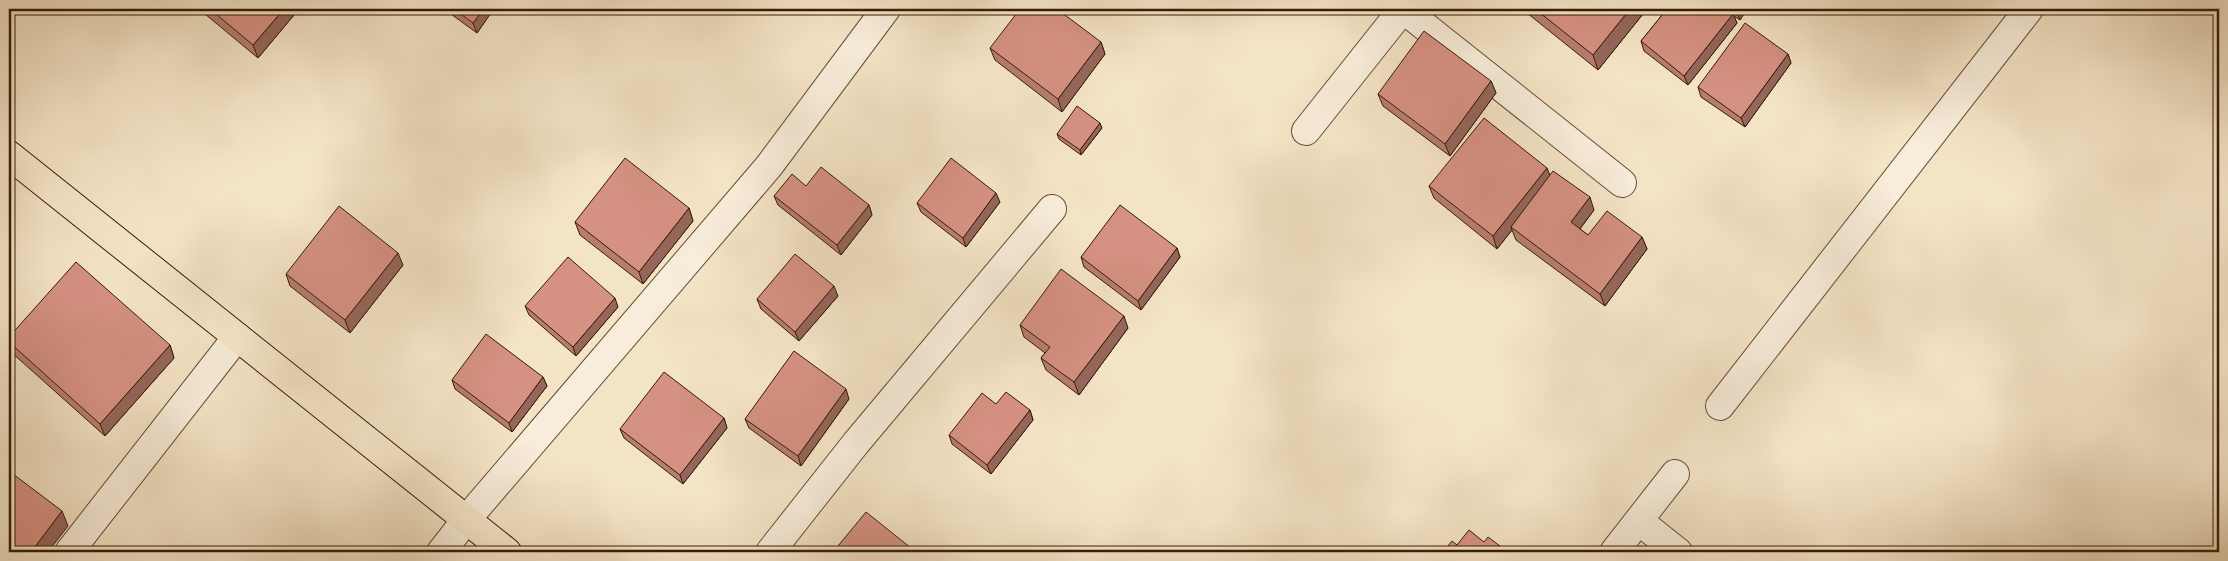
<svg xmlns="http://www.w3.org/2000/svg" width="2228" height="561" font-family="Alegreya,serif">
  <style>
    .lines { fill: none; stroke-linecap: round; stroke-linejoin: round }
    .minor-casing { stroke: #664d36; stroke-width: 30 }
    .major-casing { stroke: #371b06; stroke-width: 30 }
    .minor { stroke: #f8edda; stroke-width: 28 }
    .major { stroke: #f4e4c6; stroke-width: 28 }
    .wall { fill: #b77d70; stroke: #371b06 }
    .shaded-wall { fill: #95665b; stroke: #371b06 }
    .building { fill: #d59182; stroke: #371b06 }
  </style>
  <rect width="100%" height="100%" fill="#f4e4c6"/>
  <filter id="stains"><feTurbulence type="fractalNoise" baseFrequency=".004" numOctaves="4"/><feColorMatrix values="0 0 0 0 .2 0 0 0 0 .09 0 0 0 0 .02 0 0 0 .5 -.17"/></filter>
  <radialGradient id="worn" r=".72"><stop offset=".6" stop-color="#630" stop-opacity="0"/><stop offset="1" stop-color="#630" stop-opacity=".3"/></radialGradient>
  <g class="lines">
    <g class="minor-casing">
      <path id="minor" d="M1403 9 1622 183
        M1306 131 1403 9
        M1720 406 2029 9
        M1639 521 1678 552
        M69 552 237 337
        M441 552 466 520 769 166 886 9
        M770 552 856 443 1052 209
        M1614 552 1675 474"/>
    </g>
    <g class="major-casing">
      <path id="major" d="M9 155 507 552"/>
    </g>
    <use href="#minor" class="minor"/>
    <use href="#major" class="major"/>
  </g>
  <path class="wall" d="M199 9H299L258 58Z
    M444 9H493V10L477 33Z
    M1522 9H1647L1598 70Z
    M1667 9H1747L1740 20 1734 16 1737 23 1688 85 1644 51 1641 41Z
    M1101 42 1105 54 1062 112 995 60 990 48Z
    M1788 54 1791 63 1745 127 1701 97 1698 87Z
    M1491 81 1496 93 1450 156 1383 106 1378 94Z
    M1102 128 1081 155 1059 139 1057 134Z
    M1550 176 1594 210 1580 229 1588 235 1642 237 1647 249 1605 306 1516 240 1512 230 1497 249 1434 198 1429 186Z
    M806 186 869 205 872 215 841 255 778 205 774 196Z
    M1000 202 966 247 921 212 917 203Z
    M689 208 693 221 643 284 580 235 575 222Z
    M1177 248 1180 257 1141 310 1084 267 1081 257Z
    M403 265 350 333 290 286 286 274Z
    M838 296 799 341 761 309 757 299Z
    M525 306 618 307 576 356 529 315Z
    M1020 325 1128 328 1079 395 1046 370 1041 358 1045 353 1024 337Z
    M9 337 170 345 174 358 105 436 11 352 9 347Z
    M543 377 547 386 512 432 455 389 452 380Z
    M849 399 801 466 749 428 745 419Z
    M996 404 1030 410 1033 420 991 474 952 444 949 435Z
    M724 418 727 428 683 484 624 438 620 429Z"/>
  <path class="shaded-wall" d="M284 9H299L258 58 253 45Z
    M484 9H493V10L477 33 473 23Z
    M1630 9H1647L1598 70 1593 55Z
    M1742 9H1747L1740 20 1738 15Z
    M1733 14 1737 23 1688 85 1684 76Z
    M1101 42 1105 54 1062 112 1058 99Z
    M1788 54 1791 63 1745 127 1741 118Z
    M1491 81 1496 93 1450 156 1445 144Z
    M1100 123 1102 128 1081 155 1080 150Z
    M1547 168 1552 180 1511 227 1512 230 1497 249 1493 236Z
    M996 193 1000 202 966 247 963 238Z
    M1590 197 1594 210 1575 235 1571 222Z
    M869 205 872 215 841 255 837 245Z
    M689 208 693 221 643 284 639 272Z
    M1642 237 1647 249 1605 306 1600 294Z
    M1177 248 1180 257 1141 310 1138 301Z
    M398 253 403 265 350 333 345 320Z
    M834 286 838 296 799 341 795 332Z
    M615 298 618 307 576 356 573 347Z
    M1124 316 1128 328 1079 395 1074 382Z
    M170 345 174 358 105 436 100 424Z
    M543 377 547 386 512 432 509 423Z
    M846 389 849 399 801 466 798 456Z
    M1030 410 1033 420 991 474 987 465Z
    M724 418 727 428 683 484 680 475Z
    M62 511 68 526 48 552H31Z"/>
  <path class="building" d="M210 9H284L253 45Z
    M454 9H484L473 23Z
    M1020 9H1057L1101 42 1058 99 990 48Z
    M1535 9H1630L1593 55Z
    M1667 9H1727L1733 14 1684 76 1641 41Z
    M1730 9H1742L1738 15Z
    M1745 23 1788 54 1741 118 1698 87Z
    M1424 31 1491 81 1445 144 1378 94Z
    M1077 106 1100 123 1080 150 1057 134Z
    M1484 118 1547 168 1493 236 1429 186Z
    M625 158 689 208 639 272 575 222Z
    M951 158 996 193 963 238 917 203Z
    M821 167 869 205 837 245 774 196 792 174 806 186Z
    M1553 171 1590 197 1571 222 1588 235 1607 211 1642 237 1600 294 1511 227Z
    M1120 205 1177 248 1138 301 1081 257Z
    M339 206 398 253 345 320 286 274Z
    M795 254 834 286 795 332 757 299Z
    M568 257 615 298 573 347 525 306Z
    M76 262 170 345 100 424 9 342V337Z
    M1061 269 1124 316 1074 382 1041 358 1050 347 1020 325Z
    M486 334 543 377 509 423 452 380Z
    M794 351 846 389 798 456 745 419Z
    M664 372 724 418 680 475 620 429Z
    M1006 392 1030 410 987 465 949 435 982 393 996 404Z
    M9 471 62 511 31 552H9Z
    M866 512 916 552H833Z
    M1469 530 1484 542 1488 537 1508 552H1443L1452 541 1457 545Z
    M466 549 469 552H464Z"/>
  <rect width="2228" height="561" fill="none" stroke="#f4e4c6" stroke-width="30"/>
  <rect x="10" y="10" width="2208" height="541" fill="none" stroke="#371b06" stroke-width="2.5"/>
  <rect x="15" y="15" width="2198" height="531" fill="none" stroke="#371b06"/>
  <rect width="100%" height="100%" filter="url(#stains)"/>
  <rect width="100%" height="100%" fill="url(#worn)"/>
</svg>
